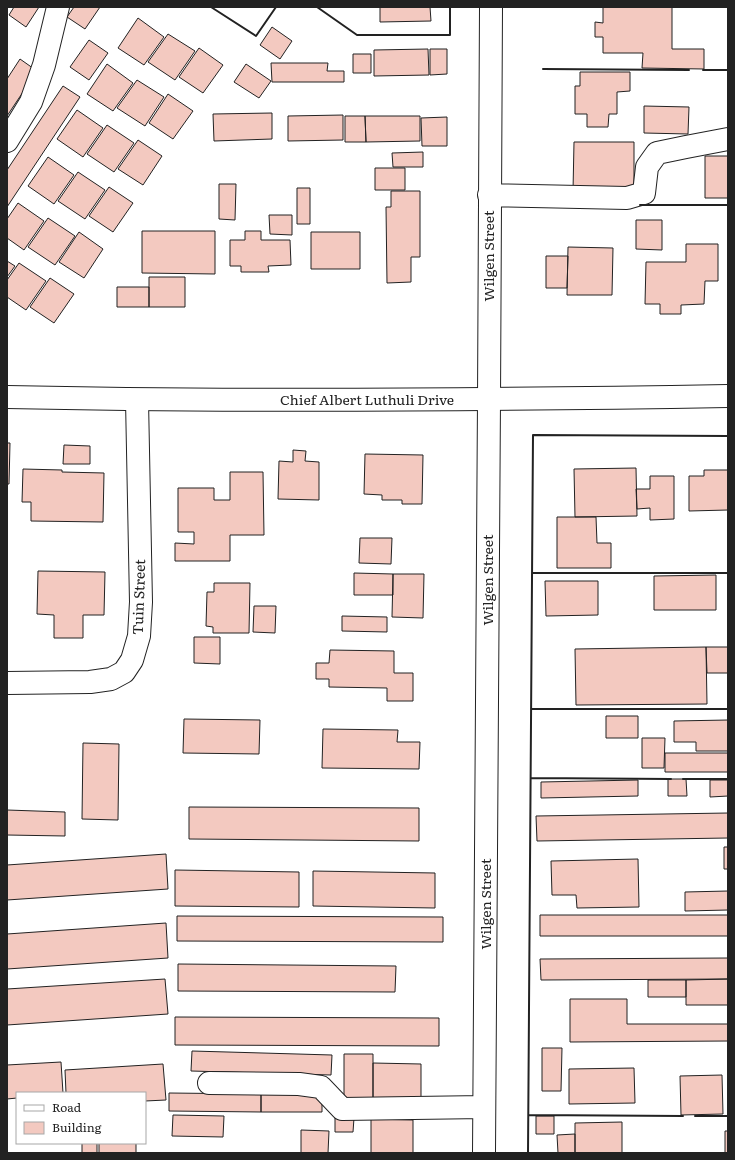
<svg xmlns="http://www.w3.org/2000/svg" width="735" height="1160" font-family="Literata,serif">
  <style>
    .building { fill: #f3c9c0; stroke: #222 }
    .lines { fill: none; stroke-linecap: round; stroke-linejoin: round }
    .minor-casing { stroke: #222; stroke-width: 24 }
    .major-casing { stroke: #222; stroke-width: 24 }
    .minor { stroke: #fff; stroke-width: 22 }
    .major { stroke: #fff; stroke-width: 22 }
    .wall { stroke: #222; stroke-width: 2 }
    .labels { text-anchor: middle; stroke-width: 3; stroke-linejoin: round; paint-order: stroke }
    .street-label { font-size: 14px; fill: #222; stroke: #fff }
  </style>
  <rect width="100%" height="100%" fill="#fff"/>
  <path class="building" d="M14 7H39L26 27 9 15Z
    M74 7H100L85 29 67 17Z
    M380 7H430L431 21 380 22Z
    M603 7H672V49H704V69L642 68 643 53H603V37H595V22L603 23Z
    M138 18 164 37 144 65 118 48Z
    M272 27 292 41 280 59 260 45Z
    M168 34 195 51 175 80 148 62Z
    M89 40 108 53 89 80 70 67Z
    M199 48 223 65 203 93 179 77Z
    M428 49 429 75 374 76V50Z
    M430 49H447V74L430 75Z
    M353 54H371V73H353Z
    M20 59 37 71 7 116V79Z
    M271 63H328L327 71H344V82H272Z
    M107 64 133 83 113 111 87 94Z
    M246 64 271 81 259 98 234 82Z
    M580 72H630V91L617 92V114H609L608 127H587V114H575V86H580Z
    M137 80 164 97 145 126 117 108Z
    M63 86 80 97 7 207V170Z
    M168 94 193 111 173 139 149 123Z
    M644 106 689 107 688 134 644 133Z
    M77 110 103 128 83 157 57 139Z
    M272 113V139L214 141 213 114Z
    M343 115V140L288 141V116Z
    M345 116H365L366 142H345Z
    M365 116H420V141L366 142Z
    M447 117V146H422L421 118Z
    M107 125 134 143 114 172 87 154Z
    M138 140 162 156 143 185 118 169Z
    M574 142H634V191H573Z
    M423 152V167H393L392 153Z
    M705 156H728V198H705Z
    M48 157 74 175 54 204 28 186Z
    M375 168H405V190H375Z
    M78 172 105 190 85 219 58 201Z
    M219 184H236L235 220 219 219Z
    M109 187 133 203 113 232 89 216Z
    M297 188H310V224H297Z
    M391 191H420V257H411V282L387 283 386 207H391Z
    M18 203 44 221 24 250 7 238V219Z
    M269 215H292V235L270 234Z
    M48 218 75 236 55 265 28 247Z
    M636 220H662V250L636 249Z
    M142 231H215V274L142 273Z
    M245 231H261V240H290L291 265 268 266 269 272H241V266H230V240H245Z
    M79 232 103 249 84 278 59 262Z
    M311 232H360V269H311Z
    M686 244H718V281H705L704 304 681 305V314H660V304H645L646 262H686Z
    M568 247 613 248 612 295H567Z
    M546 256H568L567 288H546Z
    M7 261 15 266 7 277Z
    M19 263 46 281 26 310 7 297V280Z
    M149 277H185V307H149Z
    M50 278 74 294 54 323 30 307Z
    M117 287H149V307H117Z
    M7 443H10L9 484H7Z
    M64 445 90 446V464H63Z
    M293 450 306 451 305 461 319 462V500L278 499 279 461 293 462Z
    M365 454 423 455 422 504H402V500H382V495L364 494Z
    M636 468 637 516 575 517 574 469Z
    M23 469 62 470V472L104 473 103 522 31 521V502H22Z
    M704 470H728V510L689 511V476H704Z
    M230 472H263L264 535H230V561H175V543L194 544V532H178V488H214V500H230Z
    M650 476H674V519L650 520V508L637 509 636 489H650Z
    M557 517H596L597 543H611V568H557Z
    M360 538H392L391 564 359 563Z
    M38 571 105 572 104 615H83V638H54V615L37 614Z
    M354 573 393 574V595H354Z
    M393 574H424L423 618 392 617Z
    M716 575V610H654V576Z
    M545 581H598V615L546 616Z
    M214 583H250L249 633H213V627L206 626 207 592H214Z
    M254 606H276L275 633 253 632Z
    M342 616 387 617V632L342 631Z
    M194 637H220V664L194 663Z
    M706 647H728V673H707Z
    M706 647 707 704 576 705 575 649Z
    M330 650 394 651V673H413V701H387V688L329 687V679H316V663H329Z
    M606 716H638V738H606Z
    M184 719 260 720 259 754 183 753Z
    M728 720V751H696V742H674V721Z
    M323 729 398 730 397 742H420L419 769 322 768Z
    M642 738H665L664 768H642Z
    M83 743 119 744 118 820 82 819Z
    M665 753H728V772H665Z
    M668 779H686L687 796H668Z
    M638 780V796L541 798V782Z
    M710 780H728V796L710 797Z
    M189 807 419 808V841L189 839Z
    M7 810 65 812V836L7 835Z
    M728 813V838L537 841 536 816Z
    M724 847H728V869H724Z
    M166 854 168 889 7 900V865Z
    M638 859 639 907 577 908 576 895H552L551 861Z
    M175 870 299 872V907L175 906Z
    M313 871 435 873V908L313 906Z
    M728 891V910L685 911V892Z
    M540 915H728V936H540Z
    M177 916 443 917V942L177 941Z
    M166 923 168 958 7 969V934Z
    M728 958V979L541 980 540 959Z
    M178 964 396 966 395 992 178 991Z
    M165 979 168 1014 7 1025V989Z
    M728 979V1005H686V980Z
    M648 980H686V997H648Z
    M570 999H627V1024H728V1041L570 1042Z
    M175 1017 439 1018V1046L175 1045Z
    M542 1048H562L561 1091H542Z
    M192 1051 332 1055 331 1075 191 1071Z
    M344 1054H373V1100L344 1099Z
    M61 1062 63 1093H17V1098L7 1099V1065Z
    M373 1063 421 1064V1100H373Z
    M163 1064 166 1100 145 1101V1093H66L65 1070Z
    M634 1068 635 1103 569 1104V1069Z
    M722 1075 723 1114 681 1115 680 1076Z
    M169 1093 261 1094V1112L169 1111Z
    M261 1094H322V1112H261Z
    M173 1115 224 1116 223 1137 172 1136Z
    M536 1116H554V1134H536Z
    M335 1117 354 1118 353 1132H335Z
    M371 1119 413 1120V1153H371Z
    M622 1122V1153H575V1123Z
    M301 1130 329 1131 328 1153H301Z
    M725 1131H728V1153H725Z
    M575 1134V1153H558L557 1135Z
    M82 1143H97V1153H82Z
    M99 1143H136V1153H99Z"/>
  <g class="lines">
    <g class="minor-casing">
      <path id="minor" d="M7 141 31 102 44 65 58 7
        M489 195 627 198 644 193 647 167 657 153 686 147 728 139
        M7 683 90 682 111 679 124 672 132 660 139 636 141 602 137 400
        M209 1083 299 1084 321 1087 342 1109 484 1107
        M484 1153 489 400 491 7"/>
    </g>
    <g class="major-casing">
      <path id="major" d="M7 397C247 402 488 400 728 396"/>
    </g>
    <use href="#minor" class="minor"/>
    <use href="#major" class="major"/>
    <path class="wall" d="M211 7 256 36 276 7
      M317 7 357 35H450V7
      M543 69 689 70
      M703 70H728
      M640 205H728
      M532 573H728
      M531 709H728
      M531 778 671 779
      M683 779H728
      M529 1115 683 1116
      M695 1116H728
      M528 1153 533 435 728 436"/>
  </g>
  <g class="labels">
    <g class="street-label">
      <text transform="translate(489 256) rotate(-90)" y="5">Wilgen Street</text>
      <text x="367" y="405">Chief Albert Luthuli Drive</text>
      <text transform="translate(488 580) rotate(-90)" y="5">Wilgen Street</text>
      <text transform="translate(139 597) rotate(-88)" y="5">Tuin Street</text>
      <text transform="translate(486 904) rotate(-90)" y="5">Wilgen Street</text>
    </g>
  </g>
  <rect width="735" height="1160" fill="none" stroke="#222222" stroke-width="16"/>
  <rect x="16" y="1092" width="130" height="52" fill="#ffffff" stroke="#a7a7a7"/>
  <rect x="24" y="1105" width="20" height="6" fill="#ffffff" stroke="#a7a7a7"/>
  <text x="52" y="1112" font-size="12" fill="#222222">Road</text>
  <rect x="24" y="1122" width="20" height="12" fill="#f3c9c0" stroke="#a7a7a7"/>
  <text x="52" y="1132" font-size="12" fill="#222222">Building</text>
</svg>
